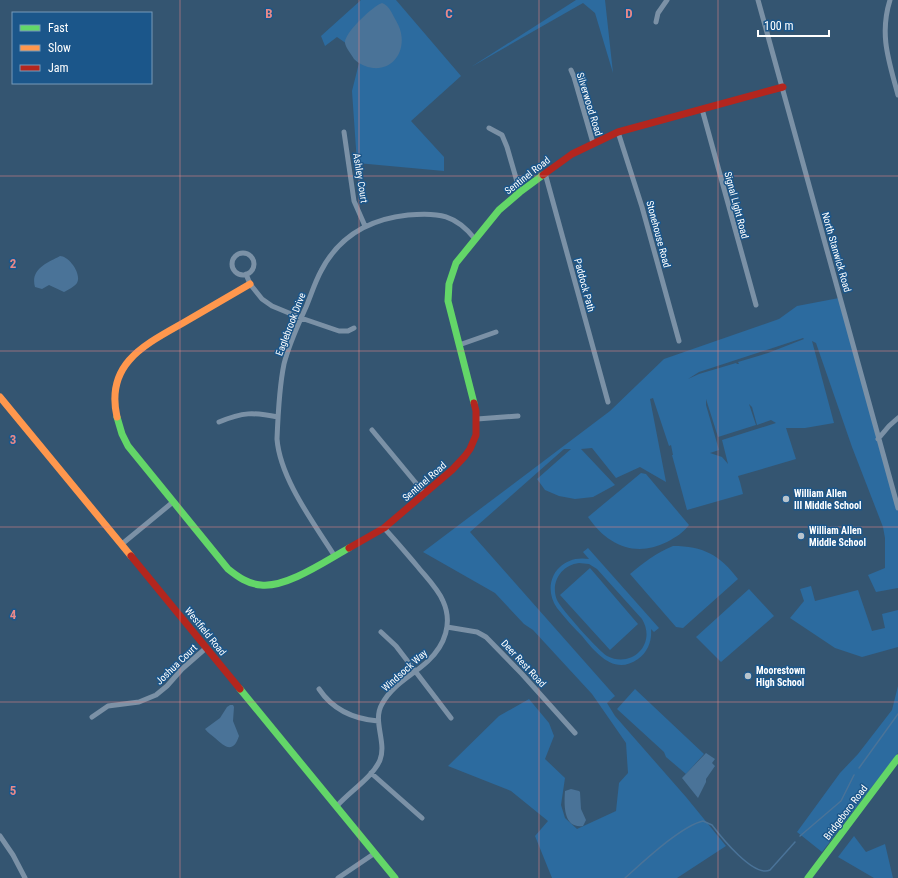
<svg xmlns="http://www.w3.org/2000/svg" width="898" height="878" font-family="'Roboto Condensed',sans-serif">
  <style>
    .green { fill: #2c6b9f; fill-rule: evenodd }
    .water { fill: #4a7398 }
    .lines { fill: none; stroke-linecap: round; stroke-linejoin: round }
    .stream { stroke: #4a7398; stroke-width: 1.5 }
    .street { stroke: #7b91a6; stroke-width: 5 }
    .fast { stroke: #63d668; stroke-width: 7 }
    .slow { stroke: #ff974d; stroke-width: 7 }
    .jam { stroke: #b3261e; stroke-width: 7 }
    .grid { fill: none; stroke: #e88989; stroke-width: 1; stroke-opacity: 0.55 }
    .poi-dot { fill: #b8c4cd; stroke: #1b568a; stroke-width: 1.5 }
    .labels { text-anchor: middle; stroke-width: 3; stroke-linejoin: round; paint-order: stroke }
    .street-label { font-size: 10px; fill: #fff; stroke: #1b568a }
    .poi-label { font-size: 10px; font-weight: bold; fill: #fff; stroke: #1b568a; text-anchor: start }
    .grid-label { font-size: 13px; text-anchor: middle; font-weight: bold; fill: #e88989; stroke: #1b568a; stroke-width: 3; stroke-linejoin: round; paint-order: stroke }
  </style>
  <rect width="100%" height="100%" fill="#345571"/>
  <path class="green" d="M361 0H396L461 76 411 121 444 157V171L357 163 352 91 360 59 350 46 337 37 325 46 321 36Z
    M576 0H605L613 73 595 13 583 3 471 67Z
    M839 298 879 446 898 511V588L876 592 868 575 885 568V538L883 527 852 447 816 343 812 341 834 423 805 428H786L796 459 738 476 740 482 743 494 687 510 672 455H673L671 445 669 446 653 398 650 399 666 482 640 467 616 478 592 448 581 449 615 485 593 497 575 499 559 496 545 490 537 479 571 449H564L470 532 615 696 607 703 615 716 686 797 726 846 677 878H552L535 836 548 821 511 791 448 766 499 716 529 699 549 723 554 736 545 759 565 778 561 805 565 818 577 829 616 811 619 783 628 773 626 743 592 694 533 630 524 624 495 593 423 552 610 411 664 359 779 319 797 306ZM803 338 804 339 768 353 738 362 739 364H737L736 363 699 374 688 379 699 372ZM706 399 718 437 756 425 749 404 752 407 757 425 771 420 776 423 722 440 728 464 722 457 710 453 719 450 706 405Z
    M641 473 646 474 689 525C683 533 676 537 667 542 635 558 607 545 588 517Z
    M673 546C703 546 720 555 738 579L683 628 676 627 630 574C643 563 656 553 673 546Z
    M588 548 659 628 654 632 651 629C652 641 648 652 638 659 614 676 596 653 582 636 573 627 565 618 557 608 540 583 559 554 589 559L583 552ZM579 563 589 564 597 569 642 619C657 644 632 669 607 656 598 650 561 609 557 600 550 583 561 565 579 563Z
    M590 568 638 624 610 650 560 595Z
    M811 586 815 601 858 590 872 631 885 628 882 614 898 610V647L862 657 835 648 790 618 804 601 800 589Z
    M749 589 774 616 721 662 696 637Z
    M898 686V753L822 852 797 832 840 773 858 754 892 710Z
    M635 689 704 754 686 774 666 757 664 752 617 709Z
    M854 836 866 852 885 844 893 878H874L838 857Z"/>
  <path class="water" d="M382 3C388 5 391 11 394 17 397 22 400 28 401 33 405 52 393 70 373 68 366 67 359 64 354 59 351 54 346 48 345 43 344 33 373 6 382 3Z
    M60 256C69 256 82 274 77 283 74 287 68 290 64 292L49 285 42 289 35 287C30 269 47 263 60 256Z
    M230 705H233L234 707 233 721 239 736C233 754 225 747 215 738 212 735 208 733 205 729L220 718 227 707Z
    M706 753 715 759 712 763 715 766 706 779V782L698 798 682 778Z
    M571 789 579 791 580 792 581 809 586 820 583 826C563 829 564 804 565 791Z"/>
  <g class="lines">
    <path class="stream" d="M859 768 898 714
      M800 836 841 801 854 775
      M625 878C643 862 681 826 703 821L712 825C721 837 754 878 770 870L795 842"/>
    <path class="street" d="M758 0 898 508
      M890 0C879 35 889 61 898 95
      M656 22 658 13 667 0
      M571 70 574 77 593 143
      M702 109 756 305
      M489 128 502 135 507 147 520 192
      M344 132 354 201 365 226
      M618 132 642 207 679 341
      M545 173 608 402
      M232 264a11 11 0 1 1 22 0a11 11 0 1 1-22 0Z
      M246 274 250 284 262 299 272 306 301 318 339 331H348L354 328
      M459 345 496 332
      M477 419 518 416
      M219 422C243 412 253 412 278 417
      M372 430 425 494
      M878 439 889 426 898 418
      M122 544 173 502
      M334 555C313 522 280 478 277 439 278 414 279 388 284 364 289 344 298 325 306 307 311 295 315 282 321 271 339 236 370 219 408 215 439 212 456 215 475 239
      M447 627 477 632 486 637 522 674 575 733
      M381 632 396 646 451 718
      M319 689C333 710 353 719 378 721
      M92 717 108 706 139 702 156 695 167 686 182 669 206 648
      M371 773 422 818
      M337 806C349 792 373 777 380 760 387 742 372 721 382 704 393 684 412 676 428 661 445 645 453 623 443 601 438 589 426 577 418 567 407 554 396 541 384 528
      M0 836 13 855 25 878
      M338 878 375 853"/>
    <path class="fast" d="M474 403 448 301 449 284 456 263 499 210 520 192 543 175
      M117 417 122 434 128 446 228 569C238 577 248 584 261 585 287 588 327 560 349 548
      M240 689 395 878
      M808 878 898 758"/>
    <path class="slow" d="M0 397 131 556
      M117 417C105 364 144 345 183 323 205 310 228 297 250 284"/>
    <path class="jam" d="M543 175 572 154 618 132 783 87
      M349 548 384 528 452 470 465 456 470 449 476 435V411L474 403
      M131 556 240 689"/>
  </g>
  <path class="grid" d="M180 0V878M359 0V878M539 0V878M718 0V878M0 176H898M0 351H898M0 527H898M0 702H898"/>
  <g class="poi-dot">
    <circle cx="786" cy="499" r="4"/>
    <circle cx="801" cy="536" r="4"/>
    <circle cx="748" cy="676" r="4"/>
  </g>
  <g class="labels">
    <g class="street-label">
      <text transform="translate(590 104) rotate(73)" y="4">Silverwood Road</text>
      <text transform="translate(527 175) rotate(-38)" y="4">Sentinel Road</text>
      <text transform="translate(361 178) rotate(81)" y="4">Ashley Court</text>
      <text transform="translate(737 205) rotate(75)" y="4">Signal Light Road</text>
      <text transform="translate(659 234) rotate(75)" y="4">Stonehouse Road</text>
      <text transform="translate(837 252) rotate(74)" y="4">North Stanwick Road</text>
      <text transform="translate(585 285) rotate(75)" y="4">Paddock Path</text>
      <text transform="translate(290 324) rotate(-69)" y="4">Eaglebrook Drive</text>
      <text transform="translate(424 481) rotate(-41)" y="4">Sentinel Road</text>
      <text transform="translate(206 631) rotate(51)" y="4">Westfield Road</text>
      <text transform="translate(524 663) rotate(47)" y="4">Deer Rest Road</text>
      <text transform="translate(176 664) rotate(-44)" y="4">Joshua Court</text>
      <text transform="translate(404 670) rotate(-42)" y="4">Windsock Way</text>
      <text transform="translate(845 812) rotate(-53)" y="4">Bridgeboro Road</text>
    </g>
    <g class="poi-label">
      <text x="794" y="497">William Allen<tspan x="794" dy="12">III Middle School</tspan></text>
      <text x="809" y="534">William Allen<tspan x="809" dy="12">Middle School</tspan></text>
      <text x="756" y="674">Moorestown<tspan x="756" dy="12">High School</tspan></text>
    </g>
  </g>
  <g class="grid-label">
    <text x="269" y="18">B</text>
    <text x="449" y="18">C</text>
    <text x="629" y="18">D</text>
    <text x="13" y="268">2</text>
    <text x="13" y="444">3</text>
    <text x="13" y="619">4</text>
    <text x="13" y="795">5</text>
  </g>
  <rect x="12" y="12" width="140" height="72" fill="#1b568a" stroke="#769ab9"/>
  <rect x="20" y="25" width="20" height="6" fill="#63d668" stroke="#769ab9"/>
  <text x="48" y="32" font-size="12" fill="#ffffff">Fast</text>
  <rect x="20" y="45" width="20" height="6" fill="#ff974d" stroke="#769ab9"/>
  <text x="48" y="52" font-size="12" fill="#ffffff">Slow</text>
  <rect x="20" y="65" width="20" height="6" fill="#b3261e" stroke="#769ab9"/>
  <text x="48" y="72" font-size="12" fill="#ffffff">Jam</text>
  <path d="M758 30v6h71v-6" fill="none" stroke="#ffffff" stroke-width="2"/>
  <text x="764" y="30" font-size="12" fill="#ffffff" stroke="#1b568a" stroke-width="3" paint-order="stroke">100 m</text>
</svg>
